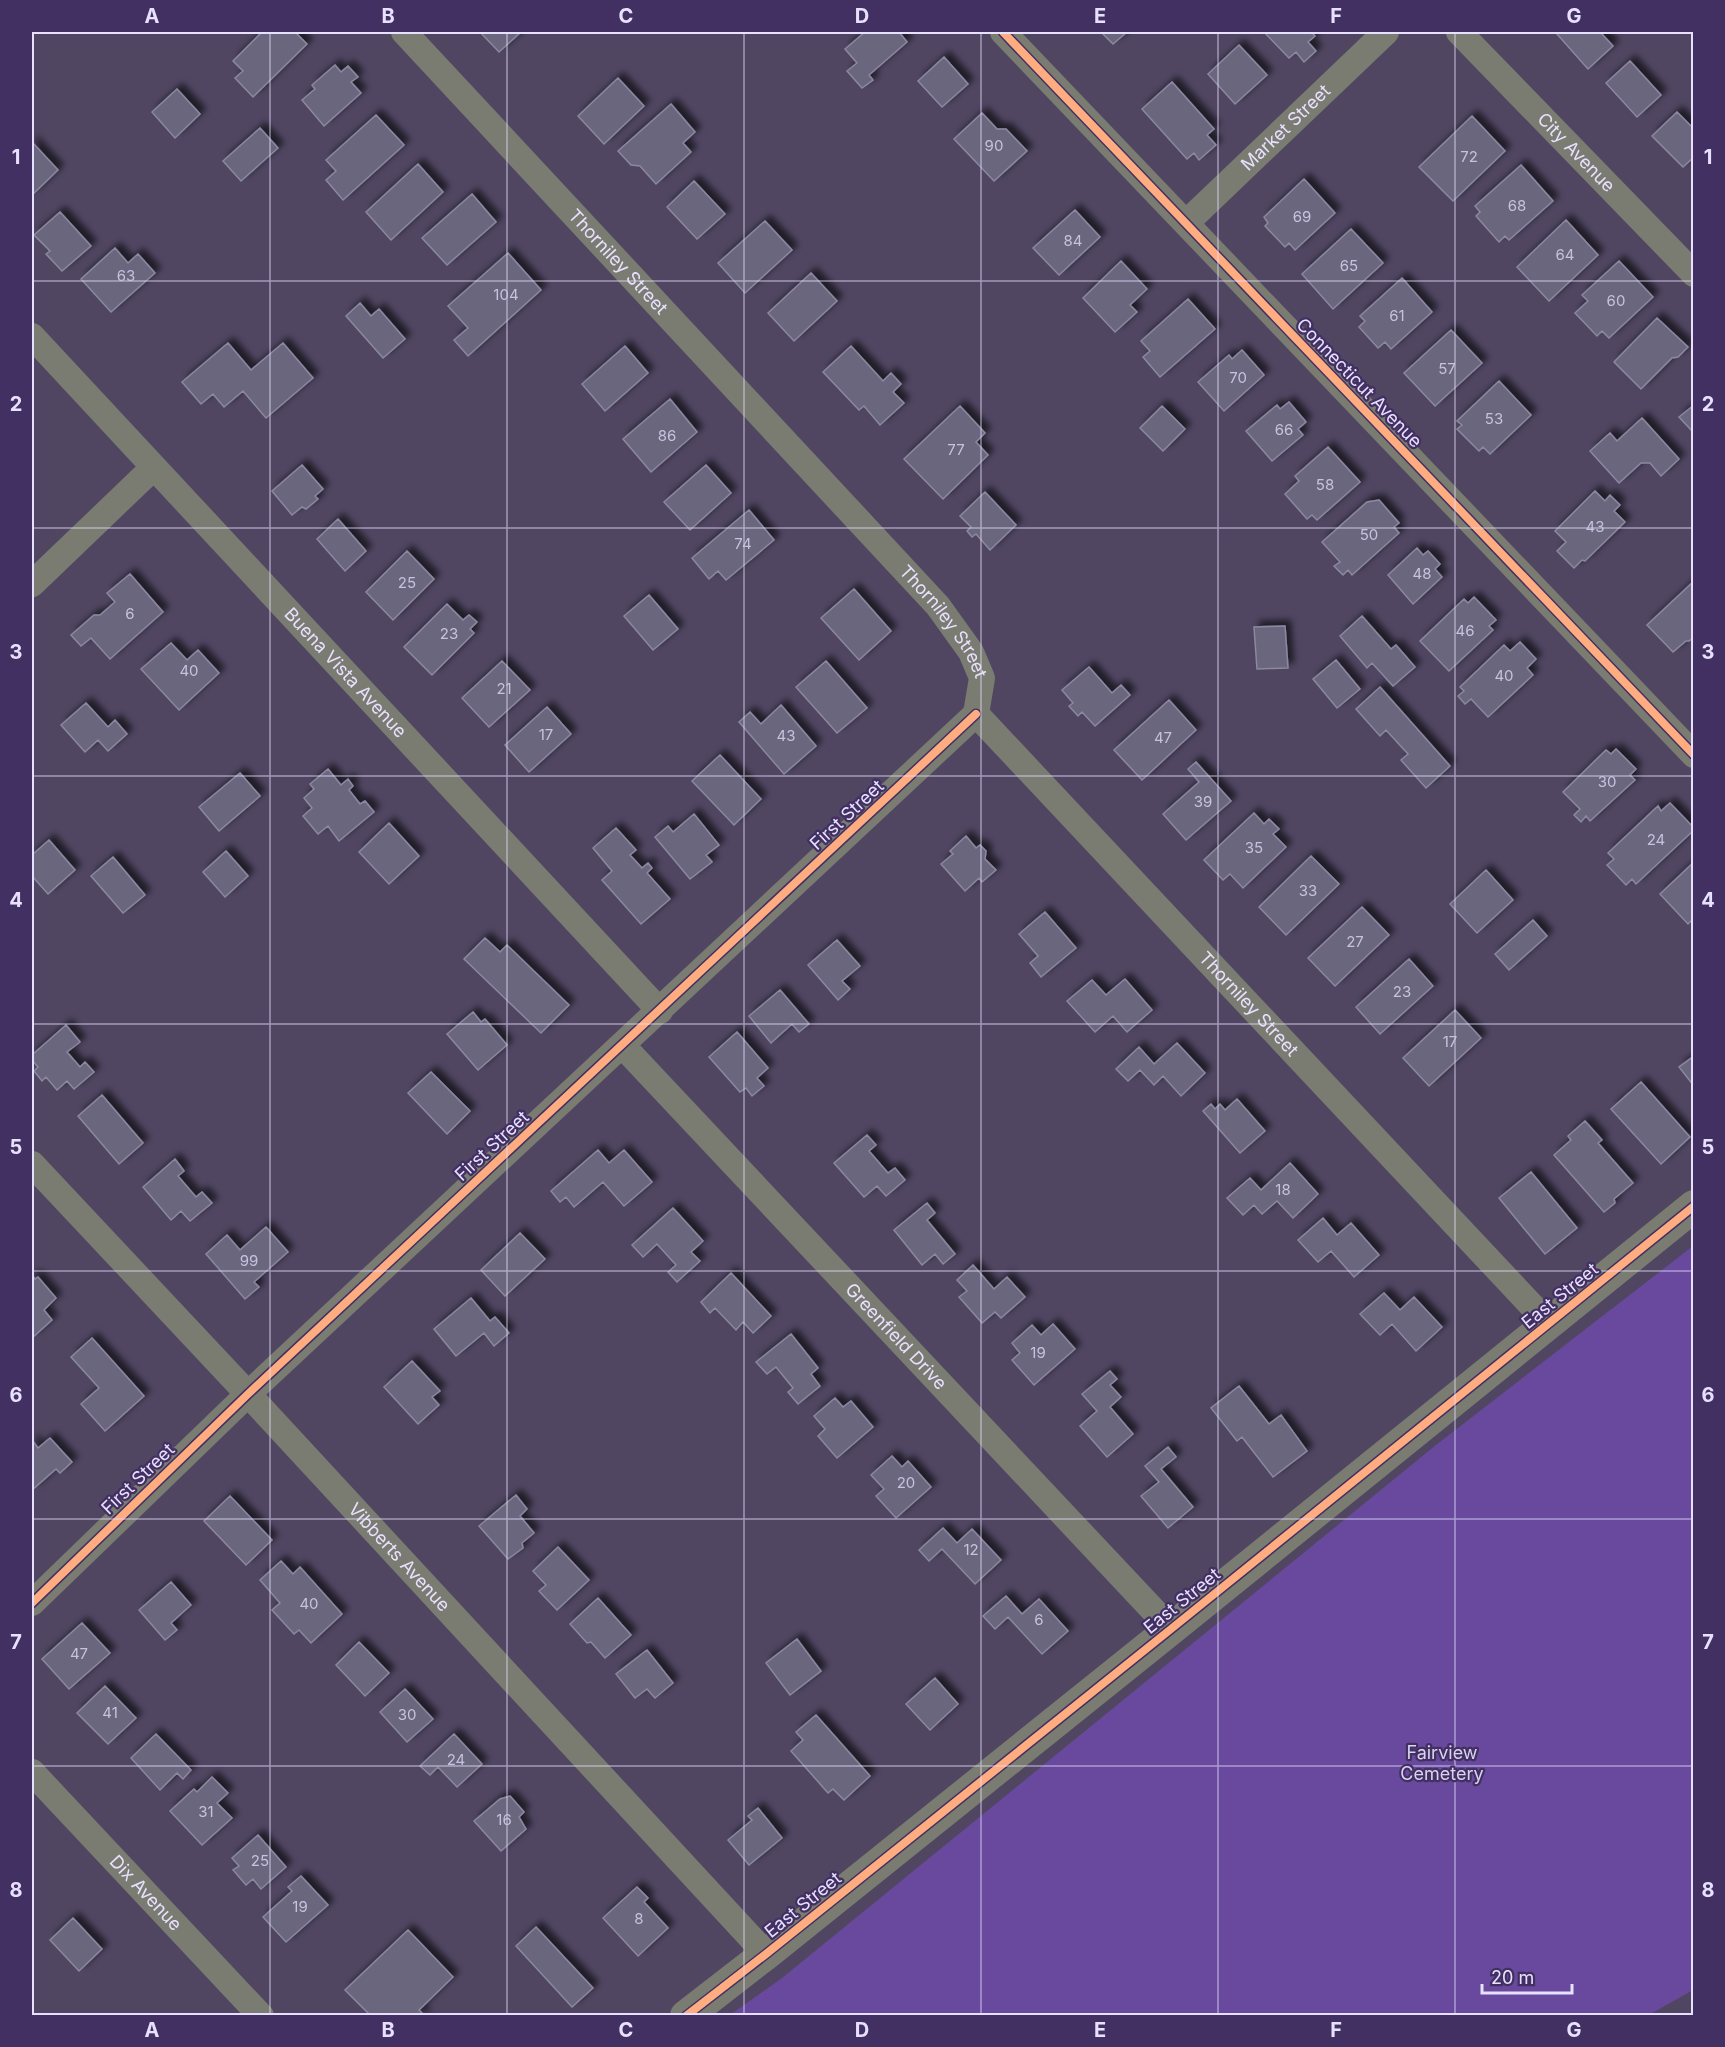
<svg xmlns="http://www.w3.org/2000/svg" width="1725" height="2047" font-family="Inter,sans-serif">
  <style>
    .green { fill: #69499e }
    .building { fill: #69667e; stroke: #8b88a0; stroke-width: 1.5; filter: url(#shadow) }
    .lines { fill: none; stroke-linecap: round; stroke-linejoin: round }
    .minor { stroke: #7a7b71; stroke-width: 26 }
    .tertiary { stroke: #7a7b71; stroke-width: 32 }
    .cycleway-casing { stroke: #423062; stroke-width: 11 }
    .cycleway { stroke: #ffac80; stroke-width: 8 }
    .grid { fill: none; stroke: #e8e0ff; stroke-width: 1.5; stroke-opacity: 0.55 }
    .labels { text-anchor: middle; stroke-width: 4.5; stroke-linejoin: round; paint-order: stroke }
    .number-label { font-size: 15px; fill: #c8c2df }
    .street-label { font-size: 18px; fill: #e8e0ff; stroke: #423062 }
    .park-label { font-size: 18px; fill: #dad2ee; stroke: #423062 }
    .neatline { fill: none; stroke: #e8e0ff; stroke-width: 2 }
    .grid-label { font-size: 20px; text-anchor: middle; font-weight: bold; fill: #e8e0ff }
  </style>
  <defs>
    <filter id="shadow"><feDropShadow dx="5.5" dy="-5.5" stdDeviation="3" flood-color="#0009"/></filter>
  </defs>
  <rect width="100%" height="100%" fill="#504662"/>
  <path class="green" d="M1693 1246V1990L1647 2016 730 2015 782 1978 1436 1445Z"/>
  <path class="building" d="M262 32H295L307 44 253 97 235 78 243 71 233 61Z
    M480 32H521L499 52Z
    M865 32H899L907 42 869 75 873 80 862 88 847 71 857 63 845 49Z
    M1101 32H1127L1113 44Z
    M1264 32H1311L1315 36 1308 42 1316 51 1304 62 1296 52 1289 58Z
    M1559 32H1600L1613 46 1588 69 1557 34Z
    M1239 45 1267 75 1235 104 1208 74Z
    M944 57 968 84 942 107 918 81Z
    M1630 61 1661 95 1637 117 1606 83Z
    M335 65 341 72 348 66 358 77 351 82 361 93 324 126 302 100 315 89 312 85Z
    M618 78 644 106 604 144 578 116Z
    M1172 82 1214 129 1207 135 1216 145 1199 160 1194 153 1187 159 1142 109Z
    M177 89 200 114 175 138 152 112Z
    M671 104 695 132 683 143 691 152 656 184 640 166 631 165 618 151Z
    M1677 112 1694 129V157L1683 167 1652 136Z
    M982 113 997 129H1006L1027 151 994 181 954 139Z
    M376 115 404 145 343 200 326 180 336 171 326 160Z
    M1472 116 1505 151 1453 201 1419 167Z
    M260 128 278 148 241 181 223 161Z
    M32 142 58 170 32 195Z
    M418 164 443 192 391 240 366 212Z
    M1521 165 1553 201 1509 240 1505 236 1499 242 1476 216 1480 212 1475 206Z
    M1304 179 1335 213 1295 250 1289 243 1285 247 1265 226 1268 223 1264 217Z
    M694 181 725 214 697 239 667 207Z
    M472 194 496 222 447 265 422 238Z
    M1075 210 1100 237 1059 275 1033 248Z
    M60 212 91 246 62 271 46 254 50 251 34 235Z
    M1566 220 1598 255 1549 301 1517 267Z
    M765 221 792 250 745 293 718 263Z
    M1351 229 1383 263 1333 309 1302 274Z
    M115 248 128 263 138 254 155 273 111 312 81 279Z
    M508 253 541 290 468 356 454 340 468 328 448 306Z
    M1121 261 1147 289 1130 305 1137 312 1115 332 1083 298Z
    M1619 261 1653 297 1609 338 1602 331 1597 336 1575 313 1588 301 1582 295Z
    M811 273 837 301 794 341 768 313Z
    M1402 278 1432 312 1391 349 1385 342 1378 348 1359 327 1365 321 1360 316Z
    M1188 299 1215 329 1160 377 1143 357 1150 351 1141 341Z
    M360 303 371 316 379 309 405 339 383 358 346 316Z
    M1657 318 1688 347 1678 357 1672 358 1641 389 1614 362Z
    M1451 330 1482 363 1435 406 1404 373Z
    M228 343 251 370 283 343 313 378 266 418 243 391 224 407 213 394 201 404 182 382Z
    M625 346 648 373 605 411 582 384Z
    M851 346 883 381 891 373 901 384 893 392 904 403 880 425 864 406 859 410 823 372Z
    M1242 350 1264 375 1224 411 1198 382 1229 355 1232 359Z
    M1499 381 1531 415 1490 454 1483 447 1479 451 1457 429 1462 425 1457 421Z
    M670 399 697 432 651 472 623 439Z
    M1289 402 1306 422 1298 429 1303 435 1272 461 1246 431 1277 405 1280 409Z
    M1694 405V433L1679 417Z
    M960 406 985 433 976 442 988 455 943 499 904 459Z
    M1162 406 1185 429 1163 451 1140 428Z
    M1642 418 1679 459 1661 476 1650 463H1641L1619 483 1590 451 1610 433 1617 441Z
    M1328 447 1360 482 1317 520 1312 515 1307 519 1285 494 1299 481 1295 476Z
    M302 465 323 489 315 496 318 499 306 509 302 507 292 515 272 491Z
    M706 465 731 493 690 530 664 502Z
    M1595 491 1605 501 1610 495 1620 505 1614 511 1625 522 1585 561 1582 560 1574 568 1557 551 1566 542 1555 531Z
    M985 492 1016 525 990 550 976 534 972 537 967 531 971 527 960 516Z
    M1379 500 1399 523 1394 527 1399 533 1352 575 1348 570 1343 575 1334 566 1340 562 1322 542 1367 502Z
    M749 510 774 540 726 580 718 571 709 579 692 558Z
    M338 519 366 551 345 571 317 539Z
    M1417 548 1423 555 1428 551 1440 564 1435 569 1442 577 1413 604 1388 575Z
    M407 551 434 579 393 620 366 592Z
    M130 574 163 612 110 659 91 638 81 646 71 635 94 615H100L115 602 107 593Z
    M1693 582 1694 637 1689 641H1686L1673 652 1647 625Z
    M854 589 891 631 859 660 821 618Z
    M649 595 678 629 653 650 624 616Z
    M1474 597 1496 620 1489 626 1493 630 1449 671 1420 641 1464 599 1468 603Z
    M447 604 463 620 469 615 477 622 470 629 474 633 432 675 404 647Z
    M1362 616 1391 649 1396 645 1415 667 1393 686 1372 663 1367 668 1340 636Z
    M1285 626 1288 668 1257 669 1254 627Z
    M1520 642 1536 659 1527 668 1533 675 1488 717 1471 699 1465 704 1458 696 1464 691 1460 687 1504 645 1510 651Z
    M171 643 187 660 198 650 219 673 179 710 141 669Z
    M1336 660 1360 689 1337 708 1313 679Z
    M502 661 530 690 489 727 462 698Z
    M826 661 867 708 837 733 796 687Z
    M1089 667 1112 693 1121 685 1130 695 1095 726 1082 712 1078 716 1069 706 1073 703 1062 690Z
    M1380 687 1450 766 1426 788 1401 760 1408 754 1386 730 1380 736 1356 709Z
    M1169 700 1196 730 1142 780 1114 750Z
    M86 703 108 727 115 720 127 734 108 751 98 740 85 752 61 725Z
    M781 705 816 746 784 774 739 722 750 712 761 724Z
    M547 707 571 734 529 772 505 745Z
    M1616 749 1636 769 1630 775 1635 780 1590 821 1586 816 1581 822 1574 815 1580 809 1563 792 1606 750 1611 754Z
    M720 755 761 799 734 825 692 781Z
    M1196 762 1231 801 1186 840 1163 814 1199 782 1188 769Z
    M328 769 341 785 348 779 353 786 349 790 360 804 365 801 374 812 339 841 328 826 318 834 303 816 312 808 304 798 314 789 310 784Z
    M240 773 260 796 219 831 199 807Z
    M1670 803 1694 828V830L1636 884 1632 879 1626 885 1607 865 1614 859 1608 853 1658 806 1661 811Z
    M1254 813 1264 824 1269 819 1279 829 1273 834 1286 847 1243 888 1230 874 1223 880 1204 860Z
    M694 814 719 845 706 855 712 862 690 879 655 837 668 826 673 832Z
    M389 823 419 856 389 884 359 852Z
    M616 828 636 850 630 855 642 868 648 863 652 868 647 873 670 899 641 924 602 880 612 871 593 848Z
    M966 836 976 848 980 845 986 851 985 859 996 870 982 882 979 878 965 891 941 864 953 854 950 851Z
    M49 840 75 870 48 894 32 876V855Z
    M226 851 248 876 225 897 203 872Z
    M1311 856 1339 884 1286 935 1259 907Z
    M113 857 145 895 123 913 91 876Z
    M1694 862V918L1688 924 1660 894Z
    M1486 870 1513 900 1477 933 1450 904Z
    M1362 907 1389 935 1335 986 1308 958Z
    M1045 912 1076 948 1041 977 1030 963 1038 956 1019 934Z
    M1533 920 1547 936 1509 970 1495 954Z
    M485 938 500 952 507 945 569 1005 541 1033 464 959Z
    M837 940 860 966 842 981 850 989 838 1000 808 965Z
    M1409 959 1433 986 1380 1034 1356 1007Z
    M1125 979 1152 1010 1127 1032 1113 1016 1095 1032 1067 1001 1092 980 1106 995Z
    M780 990 809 1024 799 1032 792 1024 771 1043 749 1016Z
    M1455 1010 1481 1038 1429 1086 1403 1058Z
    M473 1012 481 1022 485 1019 507 1045 478 1070 447 1034Z
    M66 1025 80 1042 67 1052 80 1067 85 1062 94 1072 74 1089 67 1081 57 1090 46 1077 42 1081 34 1071 38 1067 32 1060V1055Z
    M737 1032 768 1068 757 1078 764 1086 752 1096 746 1088 740 1092 709 1057Z
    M1177 1043 1205 1073 1181 1096 1163 1076 1154 1085 1140 1070 1128 1081 1116 1069 1139 1047 1154 1064Z
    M1694 1056V1086L1679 1067Z
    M431 1072 470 1111 447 1134 408 1093Z
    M1641 1082 1690 1137 1661 1164 1611 1109Z
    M102 1095 143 1143 119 1164 78 1116Z
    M1237 1099 1265 1131 1240 1153 1203 1111 1211 1104 1215 1109 1220 1104 1225 1110Z
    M1585 1121 1602 1140 1598 1143 1633 1183 1614 1199 1615 1203 1604 1212 1554 1155 1571 1140 1568 1136Z
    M867 1135 876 1145 869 1151 888 1173 895 1168 905 1180 886 1196 877 1186 864 1197 834 1163Z
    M598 1150 609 1163 624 1150 652 1182 624 1206 603 1182 574 1207 566 1197 560 1202 551 1191Z
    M175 1159 184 1171 178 1176 196 1197 202 1192 212 1203 190 1221 181 1211 171 1220 143 1187Z
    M1290 1163 1318 1194 1293 1218 1277 1201 1262 1214 1254 1205 1243 1215 1227 1198 1250 1178 1261 1190Z
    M1531 1172 1577 1228 1545 1254 1499 1198Z
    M927 1203 935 1213 927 1220 955 1254 943 1264 935 1254 922 1265 894 1230Z
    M673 1208 703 1241 691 1252 700 1261 677 1282 668 1272 676 1265 657 1244 643 1257 632 1245Z
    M1323 1218 1337 1235 1351 1223 1379 1255 1354 1277 1331 1251 1318 1262 1298 1240Z
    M266 1227 288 1252 254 1282 259 1287 245 1299 206 1254 227 1235 240 1250Z
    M520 1233 545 1259 505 1296 481 1270Z
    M973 1265 994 1289 1007 1277 1025 1297 1001 1318 995 1312 982 1323 959 1297 967 1291 957 1280Z
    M731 1273 771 1316 753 1333 743 1322 736 1330 715 1308 710 1313 701 1302Z
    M32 1275 35 1279 38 1277 56 1298 44 1310 52 1320 32 1338Z
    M1384 1293 1400 1310 1414 1297 1442 1327 1416 1351 1392 1324 1380 1335 1360 1314Z
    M471 1298 490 1321 495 1317 509 1333 494 1346 484 1333 456 1356 434 1329Z
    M1053 1324 1075 1349 1034 1385 1012 1360 1020 1353 1012 1343 1032 1325 1041 1335Z
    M791 1334 818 1368 811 1374 820 1386 798 1404 788 1392 793 1388 776 1367 767 1374 756 1362Z
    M92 1338 144 1396 105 1431 81 1404 99 1388 71 1357Z
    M412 1361 440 1391 432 1397 439 1405 418 1424 384 1387Z
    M1110 1371 1117 1379 1110 1385 1121 1397 1110 1407 1133 1434 1107 1457 1080 1426 1097 1411 1082 1394Z
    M1239 1386 1269 1424 1281 1415 1307 1451 1273 1477 1242 1437 1237 1441 1211 1408Z
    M835 1398 843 1407 851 1401 873 1427 837 1458 818 1436 825 1429 814 1416Z
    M50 1438 72 1462 60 1473 56 1469 32 1490V1440L38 1448Z
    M1168 1447 1176 1457 1161 1469 1193 1507 1168 1528 1141 1496 1159 1482 1145 1466Z
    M892 1456 902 1467 908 1461 931 1487 896 1518 876 1496 884 1489 871 1475Z
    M516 1495 527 1509 520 1516 534 1533 522 1543 523 1548 508 1559 479 1526Z
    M230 1496 272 1540 246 1565 204 1521Z
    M943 1528 957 1543 972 1529 1001 1560 975 1584 942 1549 929 1561 919 1550Z
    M558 1547 589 1580 557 1610 539 1591 546 1585 533 1571Z
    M281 1561 293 1574 300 1567 342 1614 311 1643 299 1630 294 1634 272 1610 280 1603 260 1580Z
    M171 1582 191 1605 171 1623 177 1630 165 1640 139 1610Z
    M1006 1596 1022 1614 1039 1599 1068 1631 1042 1654 1008 1617 995 1629 983 1616Z
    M598 1598 631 1635 605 1658 591 1642 587 1643 570 1624Z
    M82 1623 110 1653 69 1689 42 1659Z
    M797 1639 821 1671 790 1695 766 1663Z
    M359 1642 389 1673 365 1696 336 1665Z
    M647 1650 673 1683 655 1698 647 1689 635 1698 616 1674Z
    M935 1678 958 1704 930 1730 906 1704Z
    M105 1686 136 1718 108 1744 77 1713Z
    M405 1689 433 1719 407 1742 380 1712Z
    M816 1715 870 1776 844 1800 833 1789 828 1793 791 1751 803 1740 796 1732Z
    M156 1734 191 1770 183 1779 177 1773 160 1790 131 1758Z
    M454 1734 482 1764 457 1787 438 1767 430 1775 420 1766Z
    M212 1777 228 1793 217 1803 232 1818 202 1845 170 1811 194 1789 197 1792Z
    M510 1796 524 1812 519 1817 526 1829 501 1851 474 1821 500 1799Z
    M758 1808 782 1838 749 1865 728 1840 752 1820 748 1816Z
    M258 1835 286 1867 261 1889 253 1879 246 1885 233 1870 239 1866 232 1858Z
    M301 1876 328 1905 286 1942 263 1917 292 1891 288 1887Z
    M637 1887 648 1898 644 1902 668 1928 638 1956 603 1918Z
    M73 1918 102 1949 79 1971 50 1940Z
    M536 1927 593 1988 572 2007 516 1946Z
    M408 1930 453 1977 419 2010 425 2016H365L368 2013 345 1990Z"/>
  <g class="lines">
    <g class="minor">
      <path id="s1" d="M404 32 938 606 971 652 982 678 976 714"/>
      <path d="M1003 32 1694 755"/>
      <path id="s2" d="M1459 32 1694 274"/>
      <path id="s3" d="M1186 223 1386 32"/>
      <path id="s4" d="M32 336 660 1011"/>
      <path d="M32 584 153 468"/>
      <path id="s5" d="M976 714 1549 1324"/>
      <path id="s6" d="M622 1045 1171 1629"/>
      <path id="s7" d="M32 1164 248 1394 766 1954"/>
      <path d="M32 1603 248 1394 976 714"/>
      <path id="s8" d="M32 1772 261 2016"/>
    </g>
    <path class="tertiary" d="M686 2016 766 1954 1171 1629 1694 1206"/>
    <g class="cycleway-casing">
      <path id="cycleway" d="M1003 32 1694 755
        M32 1603 248 1394 976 714
        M686 2016 766 1954 1171 1629 1694 1206"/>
    </g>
    <use href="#cycleway" class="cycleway"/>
  </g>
  <path class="grid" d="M270 32V2016M507 32V2016M744 32V2016M981 32V2016M1218 32V2016M1455 32V2016M32 281H1694M32 528H1694M32 776H1694M32 1024H1694M32 1271H1694M32 1519H1694M32 1766H1694"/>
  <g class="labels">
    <g class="number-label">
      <text x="994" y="151">90</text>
      <text x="1469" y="162">72</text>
      <text x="1517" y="211">68</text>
      <text x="1302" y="222">69</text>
      <text x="1073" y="246">84</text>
      <text x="1565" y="260">64</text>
      <text x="1349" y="271">65</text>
      <text x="126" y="281">63</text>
      <text x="506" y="300">104</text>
      <text x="1616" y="306">60</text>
      <text x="1397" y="321">61</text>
      <text x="1447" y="374">57</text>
      <text x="1238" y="383">70</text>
      <text x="1494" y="424">53</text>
      <text x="1284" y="435">66</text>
      <text x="667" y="441">86</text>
      <text x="956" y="455">77</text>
      <text x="1325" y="490">58</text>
      <text x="1595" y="532">43</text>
      <text x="1369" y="540">50</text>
      <text x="743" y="549">74</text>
      <text x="1422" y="579">48</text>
      <text x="407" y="588">25</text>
      <text x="130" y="619">6</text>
      <text x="1465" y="636">46</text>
      <text x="449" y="639">23</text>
      <text x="189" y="676">40</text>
      <text x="1504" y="681">40</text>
      <text x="504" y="694">21</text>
      <text x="546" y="740">17</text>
      <text x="786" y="741">43</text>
      <text x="1163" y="743">47</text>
      <text x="1607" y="787">30</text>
      <text x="1203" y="807">39</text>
      <text x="1656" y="845">24</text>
      <text x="1254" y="853">35</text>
      <text x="1308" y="896">33</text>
      <text x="1355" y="947">27</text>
      <text x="1402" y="997">23</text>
      <text x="1450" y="1047">17</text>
      <text x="1283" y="1195">18</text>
      <text x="249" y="1266">99</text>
      <text x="1038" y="1358">19</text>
      <text x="906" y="1488">20</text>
      <text x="971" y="1555">12</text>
      <text x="309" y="1609">40</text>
      <text x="1039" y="1625">6</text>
      <text x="79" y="1659">47</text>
      <text x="110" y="1718">41</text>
      <text x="407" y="1720">30</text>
      <text x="456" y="1765">24</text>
      <text x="206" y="1817">31</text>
      <text x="504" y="1825">16</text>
      <text x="260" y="1866">25</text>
      <text x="300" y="1912">19</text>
      <text x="639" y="1924">8</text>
    </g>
    <g class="street-label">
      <text dy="6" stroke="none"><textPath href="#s3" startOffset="138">Market Street</textPath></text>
      <text dy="6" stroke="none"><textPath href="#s2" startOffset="168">City Avenue</textPath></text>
      <text dy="6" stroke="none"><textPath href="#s1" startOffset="314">Thorniley Street</textPath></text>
      <text transform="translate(1359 383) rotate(46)" y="6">Connecticut Avenue</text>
      <text dy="6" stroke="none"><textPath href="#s1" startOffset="800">Thorniley Street</textPath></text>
      <text dy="6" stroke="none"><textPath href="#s4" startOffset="460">Buena Vista Avenue</textPath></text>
      <text transform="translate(847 815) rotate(-43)" y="6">First Street</text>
      <text dy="6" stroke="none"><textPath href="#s5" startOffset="398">Thorniley Street</textPath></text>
      <text transform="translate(492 1146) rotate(-43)" y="6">First Street</text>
      <text transform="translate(1560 1296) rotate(-39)" y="6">East Street</text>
      <text dy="6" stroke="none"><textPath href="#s6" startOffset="400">Greenfield Drive</textPath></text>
      <text transform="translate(138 1479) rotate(-44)" y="6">First Street</text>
      <text dy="6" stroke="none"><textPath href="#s7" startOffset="538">Vibberts Avenue</textPath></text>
      <text transform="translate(1182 1601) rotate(-39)" y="6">East Street</text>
      <text dy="6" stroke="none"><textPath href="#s8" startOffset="166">Dix Avenue</textPath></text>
      <text transform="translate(803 1905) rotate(-39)" y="6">East Street</text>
    </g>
    <g class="park-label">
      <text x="1442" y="1759">Fairview<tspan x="1442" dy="21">Cemetery</tspan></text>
    </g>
  </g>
  <rect width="1725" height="2047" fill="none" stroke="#423062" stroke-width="66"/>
  <path d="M1482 1984v9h90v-9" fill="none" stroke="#e8e0ff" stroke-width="3"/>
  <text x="1491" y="1984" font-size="18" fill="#e8e0ff" stroke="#423062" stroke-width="4.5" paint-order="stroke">20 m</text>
  <rect x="33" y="33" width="1659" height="1981" class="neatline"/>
  <g class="grid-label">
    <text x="152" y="23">A</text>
    <text x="388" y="23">B</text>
    <text x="626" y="23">C</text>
    <text x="862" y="23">D</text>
    <text x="1100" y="23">E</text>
    <text x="1336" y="23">F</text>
    <text x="1574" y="23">G</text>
    <text x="16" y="164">1</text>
    <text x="1708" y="164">1</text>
    <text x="16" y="411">2</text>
    <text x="1708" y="411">2</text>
    <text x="16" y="659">3</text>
    <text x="1708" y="659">3</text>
    <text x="16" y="907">4</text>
    <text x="1708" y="907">4</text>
    <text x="16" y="1154">5</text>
    <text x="1708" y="1154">5</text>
    <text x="16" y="1402">6</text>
    <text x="1708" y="1402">6</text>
    <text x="16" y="1649">7</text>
    <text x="1708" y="1649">7</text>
    <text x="16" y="1897">8</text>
    <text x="1708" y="1897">8</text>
    <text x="152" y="2037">A</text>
    <text x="388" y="2037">B</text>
    <text x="626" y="2037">C</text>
    <text x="862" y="2037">D</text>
    <text x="1100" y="2037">E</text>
    <text x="1336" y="2037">F</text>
    <text x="1574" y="2037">G</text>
  </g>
</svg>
